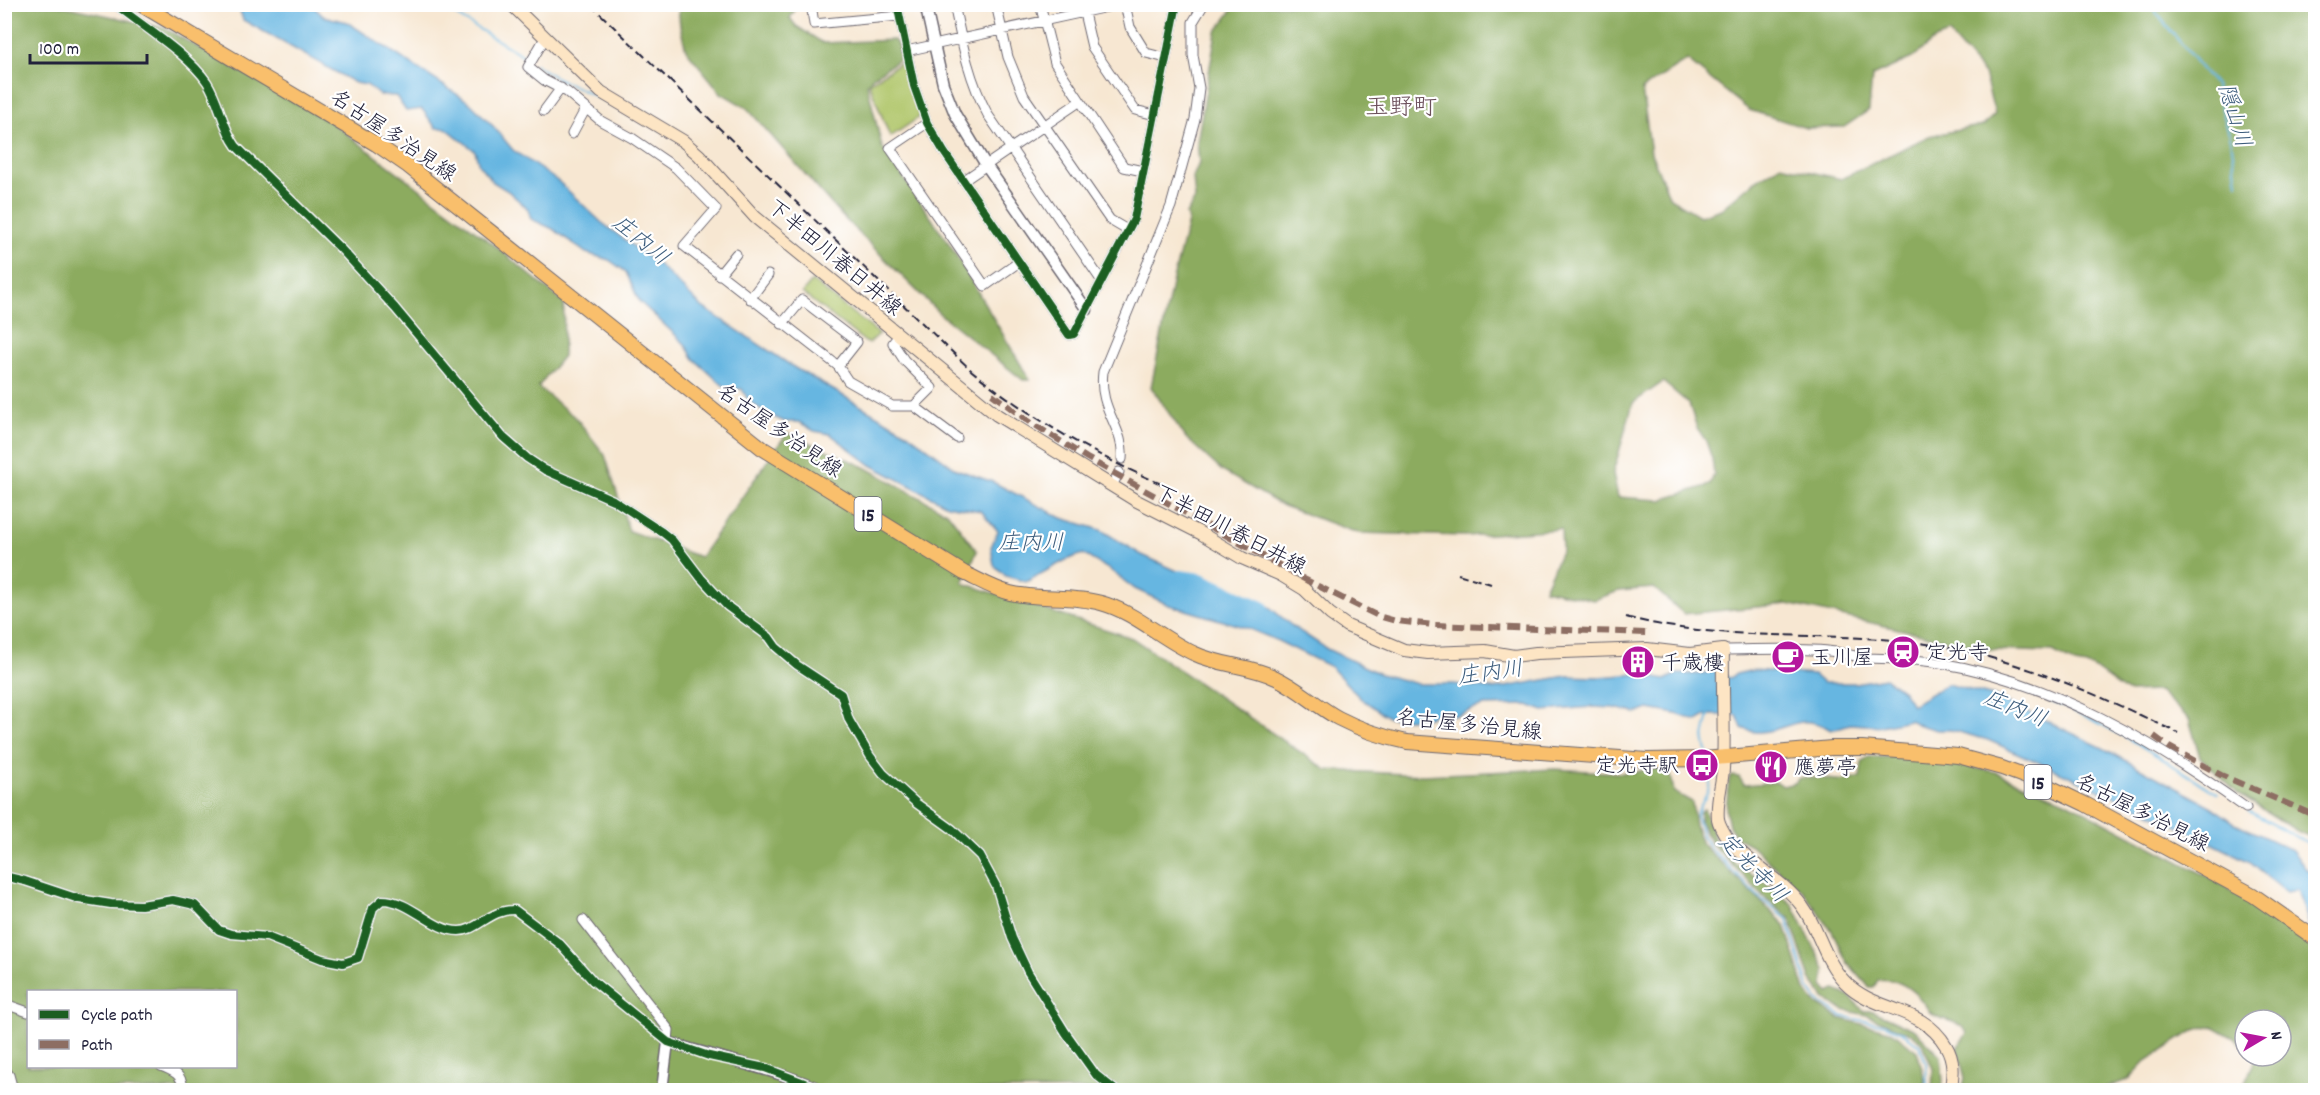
<svg xmlns="http://www.w3.org/2000/svg" width="2320" height="1095" font-family="Dekko,'Klee One',sans-serif">
  <style>
    .green { fill: #b0c66b; stroke: #697453; stroke-width: 1.5 }
    .forest { fill: #8cab5f; stroke: #57664d; stroke-width: 1.5; fill-rule: evenodd }
    .water { fill: #66b6e1; stroke: #446c8e; stroke-width: 1.5 }
    .lines { fill: none; stroke-linecap: round; stroke-linejoin: round }
    .stream { stroke: #66b6e1; stroke-width: 2 }
    .river { stroke: #66b6e1; stroke-width: 14 }
    .minor-casing { stroke: #6d6770; stroke-width: 11 }
    .tertiary-casing { stroke: #6d6770; stroke-width: 13 }
    .secondary-casing { stroke: #6d6770; stroke-width: 14 }
    .primary-casing { stroke: #6d6770; stroke-width: 16 }
    .minor { stroke: #fff; stroke-width: 9 }
    .tertiary { stroke: #fff; stroke-width: 10 }
    .secondary { stroke: #fde5c4; stroke-width: 12 }
    .primary { stroke: #f9bf6c; stroke-width: 14 }
    .rail { stroke: #22223b; stroke-width: 2; stroke-dasharray: 9 4.5; stroke-linecap: butt }
    .quiet { stroke: #8d6e63; stroke-width: 6; stroke-dasharray: 12 6; stroke-linecap: butt }
    .cycleway-casing { stroke: #fff; stroke-width: 11 }
    .cycleway { stroke: #1b5e20; stroke-width: 8 }
    .labels { text-anchor: middle; stroke-width: 4.5; stroke-linejoin: round; paint-order: stroke }
    .shield { fill: #fff; stroke: #646476; stroke-width: 1.5 }
    .shield-label { font-size: 20px; font-weight: bold; fill: #22223b }
    .street-label { font-size: 21px; fill: #22223b; stroke: #fff }
    .poi-label { font-size: 21px; fill: #22223b; stroke: #fff; text-anchor: start }
    .water-label { font-size: 22px; font-style: italic; fill: #3d5d7d; stroke: #fff }
    .quarter-label { font-size: 24px; fill: #6c505c; stroke: #fff }
  </style>
  <rect width="100%" height="100%" fill="#fff"/>
  <filter id="ink" filterUnits="userSpaceOnUse"><feTurbulence type="fractalNoise" baseFrequency=".0167" numOctaves="2"/><feDisplacementMap in="SourceGraphic" scale="12" xChannelSelector="R" yChannelSelector="G"/><feConvolveMatrix kernelMatrix="1 2 1 2 8 2 1 2 1" color-interpolation-filters="sRGB"/></filter>
  <filter id="wash" filterUnits="userSpaceOnUse"><feTurbulence type="fractalNoise" baseFrequency=".008" numOctaves="4" result="noise"/><feDisplacementMap in="SourceGraphic" scale="24" xChannelSelector="R" yChannelSelector="G"/><feGaussianBlur stdDeviation="1.35" result="paint"/><feColorMatrix in="noise" values="0 0 0 0 0 0 0 0 0 0 0 0 0 0 0 0 0 1.4 0 .05"/><feComposite in="paint" operator="in"/></filter>
  <g filter="url(#wash)">
    <rect width="100%" height="100%" fill="#f7e7d2"/>
    <path class="green" d="M903 61 921 116 890 137 869 83Z
      M812 281 879 334 868 344 802 293Z"/>
    <path class="forest" d="M5 4 59 5 164 28 332 123 493 244 564 303 563 356 538 387 577 419 605 455 629 531 700 557 787 433 865 467 948 513 977 551 963 583 1132 638 1327 770 1423 775 1555 769 1622 773 1663 768 1671 776 1674 792 1692 802 1695 825 1702 844 1785 925 1805 990 1814 1002 1839 1018 1893 1032 1912 1047 1917 1051 1925 1080 1923 1090H5ZM28 992H236V1066H28Z
      M678 5H798L790 18 796 26 823 43 894 40 901 49 900 59 873 77 867 84 882 147 950 245 1030 380H1023L940 314 841 215 747 108 721 93 686 50 680 26Z
      M1236 5H2315V839L2297 831 2238 794 2200 757 2189 719 2159 691 2127 692 2092 667 2075 664 2053 652 1991 650 1788 604 1684 614 1654 588 1619 591 1594 600 1544 589 1562 549 1561 529 1466 536 1358 533 1283 506 1222 471 1186 438 1151 387 1173 279 1188 222 1186 214 1195 199 1193 177 1199 163 1197 142 1216 32ZM1949 34 1984 74 1995 114 1984 125 1929 136 1841 179 1781 165 1752 183 1721 209 1700 216 1670 198 1651 153 1642 89 1687 60 1749 110 1806 128 1844 127 1869 110 1872 76 1912 58 1937 38ZM1663 382 1689 404 1697 428 1706 441 1712 459 1714 474 1710 485 1661 500 1618 497 1613 473 1633 403Z
      M1869 757H1914L1996 772 2069 803 2218 882 2315 949V1090H2241L2256 1058 2254 1056H2281V1020H2245V1048L2234 1038 2213 1026 2191 1032 2146 1061 2129 1079 2101 1090H1962L1965 1078 1957 1048 1967 1033C1960 1019 1942 1022 1931 1013 1928 1011 1926 1005 1923 1002 1912 989 1896 977 1878 980L1874 987H1869L1847 962 1832 931 1802 890 1791 882 1751 845 1736 837 1729 826 1726 811 1729 780 1732 776 1739 777 1744 785 1777 782 1783 786 1795 783 1799 778C1820 774 1841 786 1860 777L1862 763Z
      M1704 809 1715 840 1727 855 1736 864 1769 885 1793 905 1825 969 1823 986 1829 993 1835 990C1848 994 1855 1001 1864 1011H1873L1915 1030 1941 1056 1943 1082 1941 1090H1932L1933 1069 1922 1043 1915 1036 1866 1015 1843 1010 1825 999 1810 979 1790 919 1763 896 1714 846 1704 831 1700 821V812Z"/>
    <path class="water" d="M238 5H312L323 16 347 22 469 102 493 126 513 150 559 182 601 222 660 266 702 307 795 368 906 432 956 469 993 482 1062 518 1101 530 1140 554 1230 595 1268 606 1292 626 1327 649 1380 674 1418 684H1454L1494 689 1566 676 1599 677 1638 674 1665 680 1677 674H1701L1713 671 1730 678 1736 674 1754 670 1814 675 1823 683H1855L1885 678 1903 691 1912 705 1947 684 1994 696 2101 747 2212 807 2235 823 2292 850 2306 869 2315 873V931L2310 927 2298 890 2286 892 2248 861 2143 809 1988 740 1951 730H1937L1919 725 1909 720 1881 726 1850 724 1831 730C1800 712 1792 729 1761 732 1755 733 1748 730 1742 728L1737 715H1707L1697 721 1676 714 1649 709 1636 713 1614 708 1592 707 1543 711 1528 705 1483 706 1455 716 1440 712 1429 717 1410 719 1389 718 1360 698 1331 667 1276 640 1247 628 1169 605 1135 589 1110 570 1083 554 1066 560 1026 582 1006 576 994 565 991 547 998 531 981 511 947 505 871 465 830 434 814 431 799 422H785L767 414 748 400 742 389 726 388 694 359 684 343 639 301 626 272 609 260 586 253 553 229 531 219 528 209 508 191 493 182 479 165 475 151 446 128H436L422 109 406 111 396 96 379 95 367 85 355 83 243 20Z"/>
    <g class="lines">
      <path class="stream" d="M437 4 527 58
        M2149 4 2215 85 2231 140 2237 183
        M535 64 553 76 599 98
        M1977 675C2029 690 2078 711 2125 737 2157 754 2187 775 2218 794
        M1707 752 1704 737 1709 714
        M1709 764C1713 788 1707 794 1696 814L1702 835 1710 848 1760 898 1787 919 1808 987 1818 1001 1841 1016 1885 1025 1902 1032 1919 1045 1926 1062 1927 1090
        M2248 811 2314 846"/>
      <path class="river" d="M1180 577 1200 580 1262 608"/>
    </g>
  </g>
  <g filter="url(#ink)">
    <g class="lines">
      <g class="minor-casing">
        <path id="minor" d="M115 4C142 26 188 54 207 82 220 102 222 127 236 146L341 249 395 308 503 437 527 458 545 470 613 500 662 532 672 540 701 578 727 606 769 637 776 647 797 665 841 694 849 720 870 756 883 773 916 803 952 829 980 856 996 886 1012 938 1028 972 1066 1033 1096 1075 1115 1090
          M811 4 814 24 899 16
          M897 4 914 86 927 123 944 152 1069 335 1074 334 1134 219 1177 4
          M954 4C962 43 969 80 988 115L1101 280
          M996 4 1008 57 1024 96 1110 220 1127 230
          M1040 4 1055 63 1124 167 1143 171
          M1125 4 1130 27 1146 53 1166 58
          M1084 13 1092 47 1135 110 1155 115
          M545 38 528 67 544 80 567 92 601 121 632 138 676 168 716 209 684 246 838 366 848 381 892 406H914L957 438
          M906 51 1121 4
          M544 111 561 88
          M927 123 890 148 985 286 1019 262
          M572 134 586 108
          M963 181 1079 102
          M719 275 736 254
          M750 299 768 275
          M782 324 802 300 857 342 838 366
          M899 335 893 343 904 360 932 388 914 406
          M1122 459C1125 428 1098 410 1103 372L1171 206 1195 119 1199 88 1193 55V22L1204 4
          M1112 486 1119 472
          M1723 650C1758 650 1802 647 1836 652 1847 654 1857 657 1868 658 1892 659 1916 659 1940 663 2052 681 2156 743 2246 808
          M4 876 25 881 79 899 111 904 141 905 173 900 195 905 219 930 231 934 267 937 322 959 343 963 358 958 373 908 382 900C411 900 432 931 459 931 478 931 490 909 515 910L560 944 593 981 668 1042
          M583 920 669 1030 668 1042
          M4 1001 11 1006 28 1012
          M161 1066C174 1071 183 1075 183 1090
          M4 1068 9 1075 13 1090"/>
      </g>
      <g class="tertiary-casing">
        <path id="tertiary" d="M925 4 943 84 955 114 986 165 1087 310
          M662 1090 668 1042C717 1058 767 1067 815 1087L819 1090"/>
      </g>
      <g class="secondary-casing">
        <path id="secondary" d="M511 4 601 92 683 141 699 155 755 217 997 415 1135 500 1202 534 1242 558 1281 575 1304 589 1330 614 1347 626 1404 650 1428 653 1485 651 1514 656 1536 653 1647 649 1690 654 1723 650C1722 689 1725 729 1723 769 1722 785 1716 802 1718 819 1719 825 1724 833 1728 839 1749 865 1782 879 1802 906 1819 929 1824 961 1845 982 1875 1013 1922 1005 1946 1046 1954 1059 1954 1076 1950 1090"/>
      </g>
      <g class="primary-casing">
        <path id="primary" d="M140 4 376 144 408 166 762 448 964 573C979 580 994 589 1010 593 1040 600 1071 595 1101 603 1135 612 1162 639 1193 653 1220 666 1250 665 1276 678 1298 688 1316 706 1338 718 1359 729 1383 737 1407 742L1647 760 1703 759 1832 748H1862L1958 756 2002 768 2037 781 2085 804 2253 895 2316 939"/>
      </g>
      <use href="#minor" class="minor"/>
      <use href="#tertiary" class="tertiary"/>
      <use href="#secondary" class="secondary"/>
      <use href="#primary" class="primary"/>
      <path class="rail" d="M590 4 972 371C1032 419 1095 456 1166 486
        M1458 574 1491 584
        M1626 617C1722 643 1822 630 1920 643 2013 656 2095 693 2178 733"/>
      <path class="quiet" d="M992 394 1024 418 1087 458 1306 580 1378 616 1396 621 1433 625 1646 633
        M2154 736 2169 747 2221 775 2316 816"/>
      <g class="cycleway-casing">
        <path id="cycleway" d="M115 4C142 26 188 54 207 82 220 102 222 127 236 146L341 249 395 308 503 437 527 458 545 470 613 500 662 532 672 540 701 578 727 606 769 637 776 647 797 665 841 694 849 720 870 756 883 773 916 803 952 829 980 856 996 886 1012 938 1028 972 1066 1033 1096 1075 1115 1090
          M897 4 914 86 927 123 944 152 1069 335 1074 334 1134 219 1177 4
          M4 876 25 881 79 899 111 904 141 905 173 900 195 905 219 930 231 934 267 937 322 959 343 963 358 958 373 908 382 900C411 900 432 931 459 931 478 931 490 909 515 910L560 944 593 981 668 1042 709 1056 765 1068 815 1087 819 1090"/>
      </g>
      <use href="#cycleway" class="cycleway"/>
    </g>
  </g>
  <defs>
    <g id="station-disc" transform="scale(1.725)"><circle r="9.5" fill="#b5179e" stroke="#fff"/><path d="M-3-6H3Q5-6 5-4V2Q5 4 3 4L4.5 6H3L1.5 4h-3L-3 6H-4.5L-3 4Q-5 4-5 2V-4Q-5-6-3-6ZM-3.5-4v3h7v-3ZM-3.5 1v1.5H-2V1ZM2 1v1.5H3.5V1Z" fill="#fff"/></g>
    <g id="cafe-disc" transform="scale(1.725)"><circle r="9.5" fill="#b5179e" stroke="#fff"/><path d="M-5.5-4.5H6V0H3Q3 3.5 0 3.5H-2.5Q-5.5 3.5-5.5 0ZM3-3.2v2h1.7v-2ZM-6 4.5H4V6H-6Z" fill="#fff"/></g>
    <g id="building-disc" transform="scale(1.725)"><circle r="9.5" fill="#b5179e" stroke="#fff"/><path d="M-4-6H4V6H1V3H-1V6H-4ZM-2.5-4.3h1.7v1.8h-1.7ZM.8-4.3h1.7v1.8H.8ZM-2.5-1h1.7V.8h-1.7ZM.8-1h1.7V.8H.8Z" fill="#fff"/></g>
    <g id="bus-disc" transform="scale(1.725)"><circle r="9.5" fill="#b5179e" stroke="#fff"/><path d="M-5-6H5V4H4V6H2V4H-2V6H-4V4H-5ZM-3.5-4V0h7V-4ZM-3.5 1.2v1.5H-2V1.2ZM2 1.2v1.5H3.5V1.2Z" fill="#fff"/></g>
    <g id="restaurant-disc" transform="scale(1.725)"><circle r="9.5" fill="#b5179e" stroke="#fff"/><path d="M-5-6h1v4h1v-4h1v4h1v-4h1v5L-1.5 .5V6h-2V.5L-5-1ZM5-6V6H3V1.5H1.5Q1.5-4 5-6Z" fill="#fff"/></g>
  </defs>
  <g fill-rule="evenodd">
    <use href="#station-disc" x="1903" y="652"/>
    <use href="#cafe-disc" x="1788" y="657"/>
    <use href="#building-disc" x="1638" y="662"/>
    <use href="#bus-disc" x="1702" y="765"/>
    <use href="#restaurant-disc" x="1771" y="767"/>
  </g>
  <g class="labels">
    <g class="shield">
      <rect x="854.5" y="497" width="27" height="34" rx="4.5"/>
      <rect x="2024.5" y="765" width="27" height="34" rx="4.5"/>
    </g>
    <g class="shield-label">
      <text x="868" y="521">15</text>
      <text x="2038" y="789">15</text>
    </g>
    <g class="street-label">
      <text transform="translate(394 135) rotate(34)" y="7">名古屋多治見線</text>
      <text transform="translate(835 257) rotate(40)" y="7">下半田川春日井線</text>
      <text transform="translate(780 430) rotate(35)" y="7">名古屋多治見線</text>
      <text transform="translate(1231 529) rotate(28)" y="7">下半田川春日井線</text>
      <text transform="translate(1469 724) rotate(6)" y="7">名古屋多治見線</text>
      <text transform="translate(2143 812) rotate(27)" y="7">名古屋多治見線</text>
    </g>
    <g class="poi-label">
      <text x="1926" y="659">定光寺</text>
      <text x="1811" y="664">玉川屋</text>
      <text x="1661" y="669">千歳樓</text>
      <text x="1679" y="772" text-anchor="end">定光寺駅</text>
      <text x="1794" y="774">應夢亭</text>
    </g>
    <g class="water-label">
      <text transform="translate(2236 115) rotate(73)" y="8">隠山川</text>
      <text transform="translate(642 239) rotate(39)" y="8">庄内川</text>
      <text x="1031" y="549">庄内川</text>
      <text transform="translate(1490 671) rotate(-8)" y="8">庄内川</text>
      <text transform="translate(2016 707) rotate(22)" y="8">庄内川</text>
      <text transform="translate(1754 867) rotate(45)" y="8">定光寺川</text>
    </g>
    <g class="quarter-label">
      <text x="1401" y="114">玉野町</text>
    </g>
  </g>
  <rect width="2320" height="1095" fill="none" stroke="#fff" stroke-width="24"/>
  <rect x="27" y="990" width="210" height="78" fill="#ffffff" stroke="#a7a7b1" stroke-width="1.5"/>
  <rect x="39" y="1010" width="30" height="9" fill="#1b5e20" stroke="#a7a7b1" stroke-width="1.5"/>
  <text x="81" y="1020" font-size="18" fill="#22223b">Cycle path</text>
  <rect x="39" y="1040" width="30" height="9" fill="#8d6e63" stroke="#a7a7b1" stroke-width="1.5"/>
  <text x="81" y="1050" font-size="18" fill="#22223b">Path</text>
  <g transform="translate(2263 1038) rotate(80)"><circle r="28" fill="#ffffff" stroke="#a7a7b1" stroke-width="1.5"/>
  <path d="M0-4.5L10 22L0 15L-10 22Z" fill="#b5179e"/>
  <text y="-9" font-size="16" font-weight="bold" text-anchor="middle" fill="#22223b">N</text>
  </g>
  <path d="M30 54v9h117v-9" fill="none" stroke="#22223b" stroke-width="3"/>
  <text x="39" y="54" font-size="18" fill="#22223b" stroke="#ffffff" stroke-width="4.5" paint-order="stroke">100 m</text>
</svg>
